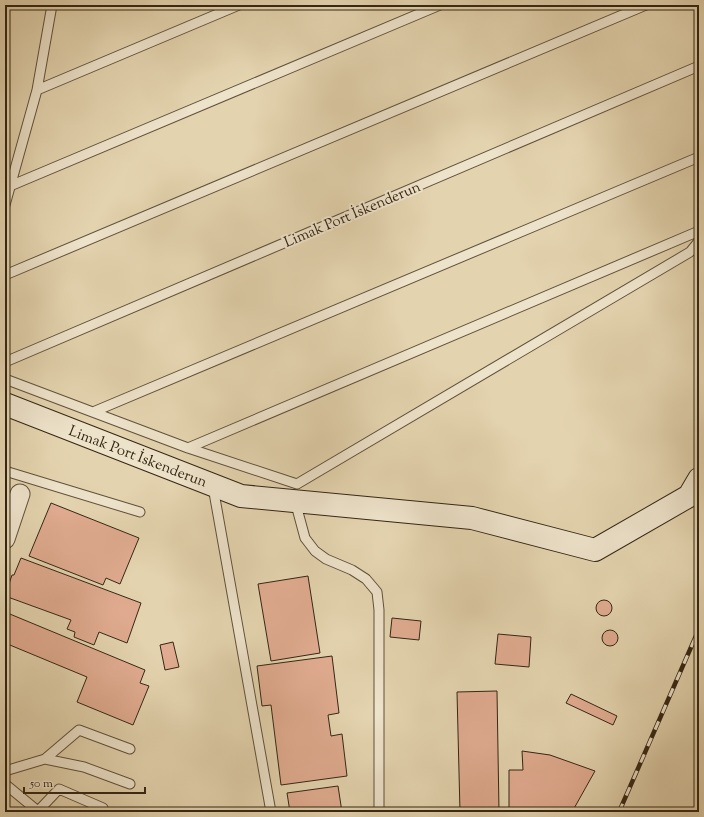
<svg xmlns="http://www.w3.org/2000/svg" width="704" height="817" font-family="'Sorts Mill Goudy',serif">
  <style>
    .building { fill: #e0ab90; stroke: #342613 }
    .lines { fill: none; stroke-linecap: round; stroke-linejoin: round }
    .lane-casing { stroke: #60513a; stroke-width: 11 }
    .street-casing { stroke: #60513a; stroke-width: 21 }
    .secondary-casing { stroke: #342613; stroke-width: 24 }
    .lane { stroke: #ede2ca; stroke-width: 9 }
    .street { stroke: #ede2ca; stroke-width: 19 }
    .secondary { stroke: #ede2ca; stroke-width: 22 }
    .rail-casing { stroke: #342613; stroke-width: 4.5 }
    .rail { stroke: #ede2ca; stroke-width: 3; stroke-dasharray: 9; stroke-linecap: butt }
    .labels { text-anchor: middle; stroke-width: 4; stroke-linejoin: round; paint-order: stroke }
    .street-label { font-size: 15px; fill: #342613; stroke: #ede2ca }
  </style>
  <rect width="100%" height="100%" fill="#e3d3ae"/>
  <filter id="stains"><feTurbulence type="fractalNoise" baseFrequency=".005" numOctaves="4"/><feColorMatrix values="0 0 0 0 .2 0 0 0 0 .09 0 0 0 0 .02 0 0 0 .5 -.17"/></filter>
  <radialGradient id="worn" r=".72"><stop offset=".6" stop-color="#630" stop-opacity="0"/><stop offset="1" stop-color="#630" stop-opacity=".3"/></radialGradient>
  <path class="building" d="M51 503 139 538 120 584 106 578 103 585 29 556Z
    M21 558 141 603 127 643 99 632 94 645 74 637 75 632 67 629 71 620 5 596 12 575H14Z
    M308 576 320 653 271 661 258 584Z
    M596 608a8 8 0 1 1 16 0a8 8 0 1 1-16 0Z
    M5 612 145 670 140 683 149 686 133 725 77 702 87 677 5 643Z
    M392 618 421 621 419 640 390 637Z
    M602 638a8 8 0 1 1 16 0a8 8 0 1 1-16 0Z
    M498 634 531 637 529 667 495 664Z
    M173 642 179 667 165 670 160 645Z
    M332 656 339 713 328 715 331 736 342 734 347 776 281 785 271 705 262 706 257 666Z
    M497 691 499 812H460L457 692Z
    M571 694 617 716 613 725 566 703Z
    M522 751 550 755 595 771 572 812H509V770H523Z
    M338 786 342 812H290L287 793Z"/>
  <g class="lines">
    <g class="lane-casing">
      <path id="lane" d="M37 90 239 5
        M10 186 440 5
        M5 205 37 90 52 5
        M5 275 646 5
        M5 362 699 66
        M5 379 188 448 297 484 690 252 699 241
        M93 412 699 157
        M188 448 699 231
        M5 471 140 512
        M213 487 271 812
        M295 501 305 538 315 551 326 559 352 570 366 579 377 592 379 610V812
        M45 759 79 730 130 749
        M5 771 45 759 84 767 130 784
        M5 784 39 812
        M38 811 59 789 103 808"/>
    </g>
    <g class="street-casing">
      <path id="street" d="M5 539 20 494"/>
    </g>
    <g class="secondary-casing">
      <path id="secondary" d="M5 404 241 496 472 518 595 550 689 496 699 479"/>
    </g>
    <use href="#lane" class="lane"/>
    <use href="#street" class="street"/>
    <use href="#secondary" class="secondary"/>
    <g class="rail-casing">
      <path id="rail" d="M619 812 699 629"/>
    </g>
    <use href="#rail" class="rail"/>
  </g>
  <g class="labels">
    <g class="street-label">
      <text transform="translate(352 214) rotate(-23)" y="5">Limak Port İskenderun</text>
      <text transform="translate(138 456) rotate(21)" y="5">Limak Port İskenderun</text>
    </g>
  </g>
  <rect width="704" height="817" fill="none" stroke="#e3d3ae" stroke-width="20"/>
  <rect x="6" y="6" width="692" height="805" fill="none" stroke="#342613" stroke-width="2"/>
  <rect x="10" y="10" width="684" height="797" fill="none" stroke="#342613"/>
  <path d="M24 787v6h121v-6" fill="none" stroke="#342613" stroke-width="2"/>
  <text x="30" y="787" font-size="12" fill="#342613" stroke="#ede2ca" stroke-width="3" paint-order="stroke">50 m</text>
  <rect width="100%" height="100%" filter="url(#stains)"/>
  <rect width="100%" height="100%" fill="url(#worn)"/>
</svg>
